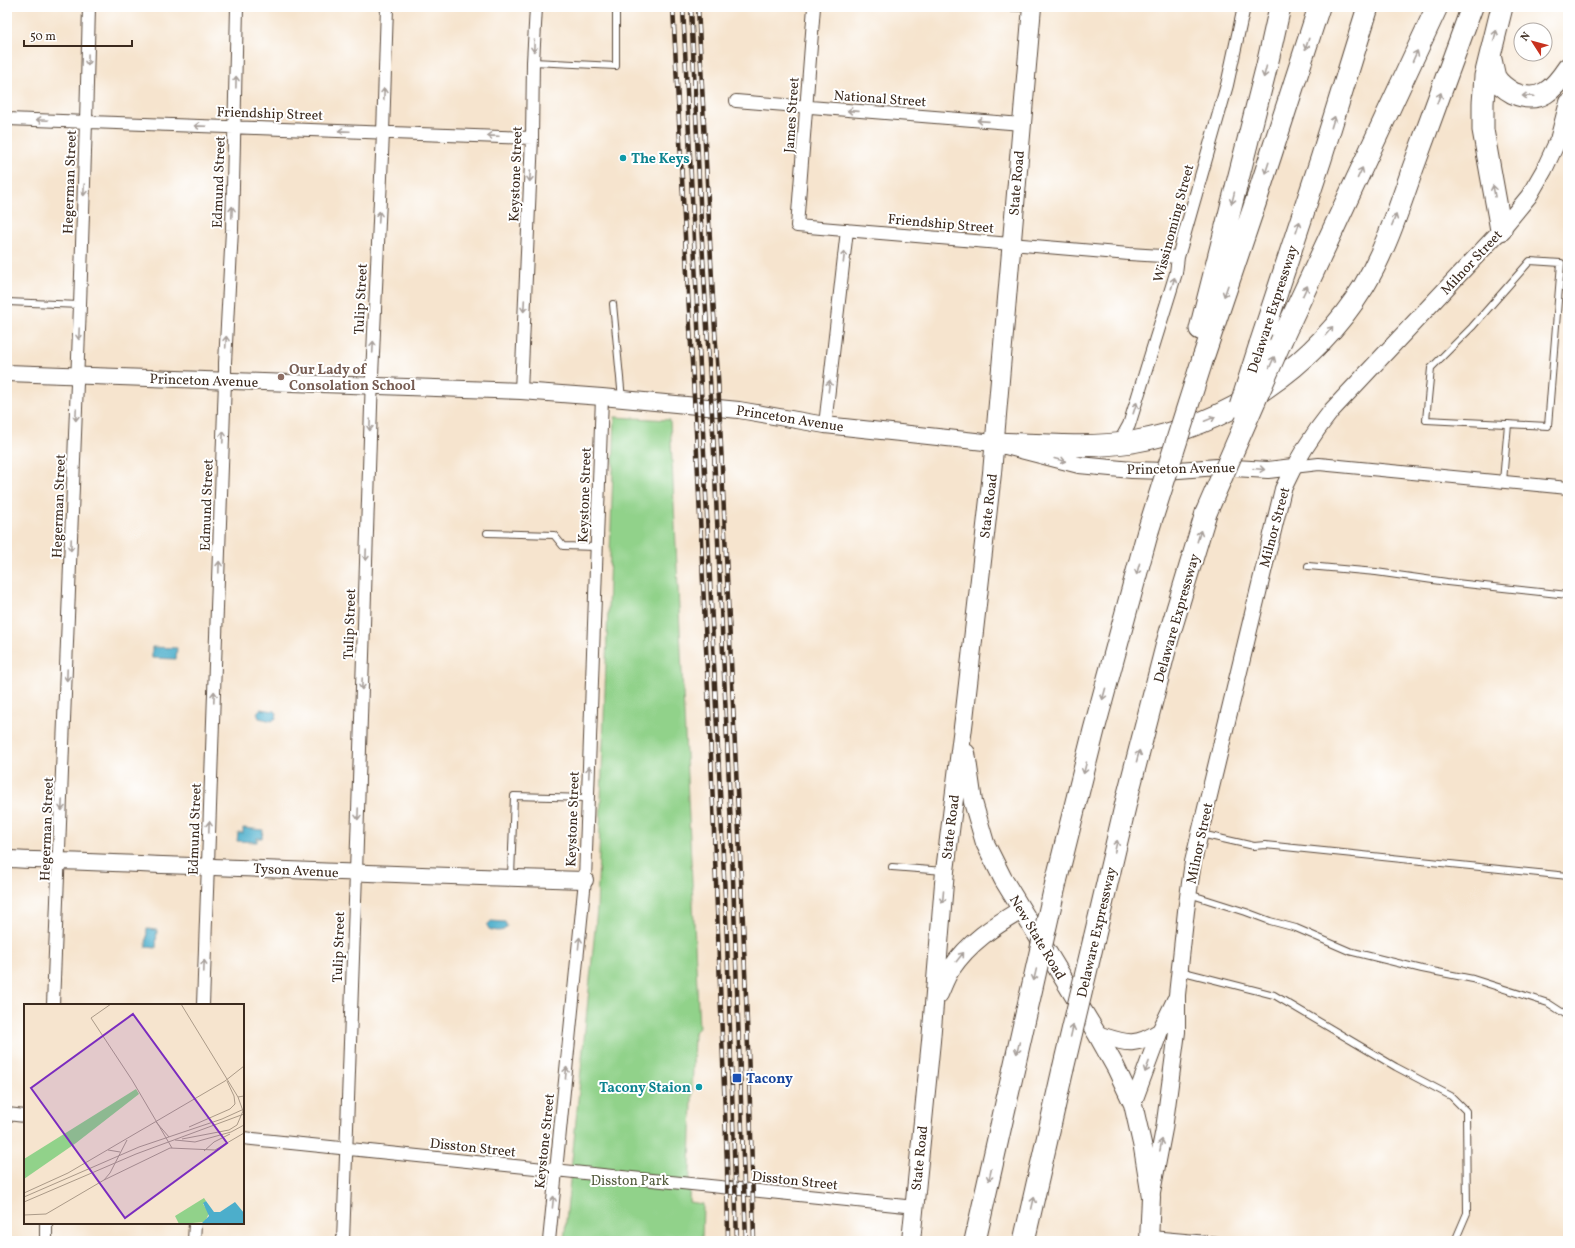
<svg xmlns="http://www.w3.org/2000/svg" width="1575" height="1248" font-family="Vollkorn,serif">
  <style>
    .green { fill: #91d28a; stroke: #667e54 }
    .water { fill: #4caecb; stroke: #446c74 }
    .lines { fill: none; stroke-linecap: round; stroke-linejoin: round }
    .lane-casing { stroke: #574638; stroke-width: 8 }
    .street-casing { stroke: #574638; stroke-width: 14 }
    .secondary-casing { stroke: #574638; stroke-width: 18 }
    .primary-casing { stroke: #574638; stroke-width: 20 }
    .highway-casing { stroke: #574638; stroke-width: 23 }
    .lane { stroke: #fff; stroke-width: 6 }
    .street { stroke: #fff; stroke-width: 12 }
    .secondary { stroke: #fff; stroke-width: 16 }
    .primary { stroke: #fff; stroke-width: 18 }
    .highway { stroke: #fff; stroke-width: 21 }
    .rail-casing { stroke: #3b2a1e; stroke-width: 4.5 }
    .rail { stroke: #fff; stroke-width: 3; stroke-dasharray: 9; stroke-linecap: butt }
    .highway-bridge-casing { stroke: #574638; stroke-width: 23; stroke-linecap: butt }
    .highway-bridge { stroke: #fff; stroke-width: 21 }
    .oneway { stroke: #a79f9a }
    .culture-dot { fill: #0f9aa8; stroke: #fff; stroke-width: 1.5 }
    .education-dot { fill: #8d6e63; stroke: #fff; stroke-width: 1.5 }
    .transit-dot { fill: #1a4fb4; stroke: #fff; stroke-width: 1.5 }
    .labels { text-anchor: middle; stroke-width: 4; stroke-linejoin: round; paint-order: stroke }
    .street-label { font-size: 14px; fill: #3b2a1e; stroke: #fff }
    .culture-label { font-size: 14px; font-weight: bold; fill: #0d838f; stroke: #fff; text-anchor: start }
    .education-label { font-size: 14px; font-weight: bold; fill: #785e54; stroke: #fff; text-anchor: start }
    .transit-label { font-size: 14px; font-weight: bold; fill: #164399; stroke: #fff; text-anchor: start }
    .park-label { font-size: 14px; fill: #555c3e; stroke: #fff }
    .inset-road { fill: none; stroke: #ab9a88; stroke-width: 1 }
    .view { fill: #7b2cbf; fill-opacity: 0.15; stroke: #7b2cbf; stroke-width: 2 }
    .inset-edge { fill: none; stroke: #3b2a1e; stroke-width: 2 }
  </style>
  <rect width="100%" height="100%" fill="#fff"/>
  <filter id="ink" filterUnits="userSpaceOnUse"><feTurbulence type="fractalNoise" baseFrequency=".025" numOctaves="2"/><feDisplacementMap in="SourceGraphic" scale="8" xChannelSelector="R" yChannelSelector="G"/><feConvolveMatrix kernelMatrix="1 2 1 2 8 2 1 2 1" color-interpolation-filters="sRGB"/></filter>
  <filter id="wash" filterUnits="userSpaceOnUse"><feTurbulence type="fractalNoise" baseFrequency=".012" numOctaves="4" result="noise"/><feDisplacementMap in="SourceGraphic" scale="16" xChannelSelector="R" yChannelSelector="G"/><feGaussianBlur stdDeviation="0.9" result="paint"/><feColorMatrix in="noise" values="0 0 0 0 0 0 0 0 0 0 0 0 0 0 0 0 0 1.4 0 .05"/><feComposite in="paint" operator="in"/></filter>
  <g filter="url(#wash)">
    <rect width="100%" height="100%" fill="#f6e4ce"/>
    <path class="green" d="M615 417 670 420 699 1028 694 1033 689 1202 703 1204 702 1241H564L597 909Z"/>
    <path class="water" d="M152 647 177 648 176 659 152 658Z
      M260 709 275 711 277 713 276 718 272 721 259 718 257 713Z
      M243 828 263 830 262 838H257V842L237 841 238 833H243Z
      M491 921 505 922 507 926C505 933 494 931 489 929L487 925Z
      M147 929 157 930 156 948 146 947Z"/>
  </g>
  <g filter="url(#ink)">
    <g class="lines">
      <g class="lane-casing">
        <path id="lane" d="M987 7 1030 8
          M533 62 616 66V7
          M1530 261 1561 263 1548 426 1426 420 1431 368 1472 327Z
          M7 302 80 305
          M613 304 622 399
          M1503 481 1508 424
          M487 533 554 535 563 546 597 547
          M1308 566 1376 572 1447 582 1568 595
          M1201 834 1254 846 1265 845 1568 876
          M892 867 944 871
          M511 876 514 796 588 798
          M1189 894 1246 912 1270 921 1296 928 1349 951 1422 969 1473 979 1548 1003 1568 1016
          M1180 971 1274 995 1396 1067 1451 1096 1466 1111 1467 1213 1455 1241
          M1151 1234 1230 1241"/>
      </g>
      <g class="street-casing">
        <path id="street" d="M814 7 797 226 1129 254 1178 257
          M736 101 1022 124
          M7 119 532 138
          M521 391 532 138 533 62 536 7
          M825 425 847 230
          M1119 443 1129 425 1176 273 1178 257 1227 85 1244 7
          M1293 467 1319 464 1568 488
          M53 1005 80 305 86 122 89 7
          M203 1005 225 381V363L232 230 237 7
          M7 1114 25 1116
          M243 1138 915 1207
          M46 1241V1223
          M194 1241 195 1223
          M343 1241 356 873 372 376 383 133 387 7
          M549 1241 585 880 602 397"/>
      </g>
      <g class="secondary-casing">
        <path id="secondary" d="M7 373 521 391 602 397 739 410 825 425 994 443 1079 465 1132 470 1166 471 1217 467 1268 470 1293 467
          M7 859C200 866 392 875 585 880
          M1097 1034C1126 1043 1133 1048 1160 1031
          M1133 1104 1160 1031 1175 1000
          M1152 1192 1164 1129 1177 1032V995L1186 911 1193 862 1283 489C1296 460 1312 435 1332 410L1501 230 1529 196 1544 170 1558 140 1568 102"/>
      </g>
      <g class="primary-casing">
        <path id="primary" d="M966 753 973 802 985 843 1003 879 1097 1034 1116 1068 1133 1104 1143 1148 1151 1197 1149 1241
          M939 994C943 985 946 976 951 969 969 942 994 926 1021 910
          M911 1241 931 1041 945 871 964 719 992 473 1032 7"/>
      </g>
      <g class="highway-casing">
        <path id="highway" d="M1490 56C1492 62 1493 70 1495 77 1499 84 1506 89 1513 93 1540 105 1554 89 1568 68
          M1501 230 1483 130V103L1485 76 1502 7
          M1200 329 1267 65 1280 7
          M1282 339 1437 7
          M1260 344 1321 159 1368 7
          M1203 358 1256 201 1319 7
          M994 443C1039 444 1087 449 1132 442 1227 426 1313 368 1364 286 1386 249 1399 208 1413 168 1433 114 1452 61 1472 7
          M1056 882 1094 730 1148 531
          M1094 939 1128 794 1168 639 1206 513
          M975 1241 1027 1010
          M1024 1241 1063 1069"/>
      </g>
      <use href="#lane" class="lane"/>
      <use href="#street" class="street"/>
      <use href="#secondary" class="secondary"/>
      <use href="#primary" class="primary"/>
      <use href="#highway" class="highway"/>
      <g class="rail-casing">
        <path id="rail" d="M673 7 688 293 696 431 711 755 727 1163 728 1241
          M683 7 727 940 737 1241
          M691 7 701 223 713 431 732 850 746 1241
          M698 7 713 299 718 376C730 664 747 952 754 1241"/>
      </g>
      <use href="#rail" class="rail"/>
      <g class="highway-bridge-casing">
        <path id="highway-bridge" d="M1240 407 1260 344
          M1206 513 1282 339
          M1148 531 1203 358
          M1027 1010 1056 882
          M1063 1069 1094 939"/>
      </g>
      <use href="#highway-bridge" class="highway-bridge"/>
    </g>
    <defs><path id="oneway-shaft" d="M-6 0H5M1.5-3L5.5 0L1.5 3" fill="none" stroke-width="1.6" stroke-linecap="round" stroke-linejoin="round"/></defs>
    <g class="oneway">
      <use href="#oneway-shaft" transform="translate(1495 36) rotate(-76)"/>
      <use href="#oneway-shaft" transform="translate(1307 44) rotate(108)"/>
      <use href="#oneway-shaft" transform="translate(534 46) rotate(93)"/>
      <use href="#oneway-shaft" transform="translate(1415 56) rotate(-66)"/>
      <use href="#oneway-shaft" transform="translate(88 60) rotate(91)"/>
      <use href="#oneway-shaft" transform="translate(1265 72) rotate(104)"/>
      <use href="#oneway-shaft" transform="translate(236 82) rotate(-89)"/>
      <use href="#oneway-shaft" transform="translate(384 94) rotate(-88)"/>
      <use href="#oneway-shaft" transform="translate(1528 96) rotate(-179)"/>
      <use href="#oneway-shaft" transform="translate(1439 98) rotate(-70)"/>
      <use href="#oneway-shaft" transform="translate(853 111) rotate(-176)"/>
      <use href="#oneway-shaft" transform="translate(42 120) rotate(-177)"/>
      <use href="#oneway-shaft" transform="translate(983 121) rotate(-176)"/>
      <use href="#oneway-shaft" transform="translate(1333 122) rotate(-73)"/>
      <use href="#oneway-shaft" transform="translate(200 126) rotate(-178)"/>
      <use href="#oneway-shaft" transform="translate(344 131) rotate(-178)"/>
      <use href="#oneway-shaft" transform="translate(493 136) rotate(-178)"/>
      <use href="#oneway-shaft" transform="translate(1267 168) rotate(108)"/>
      <use href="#oneway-shaft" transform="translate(1360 173) rotate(-65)"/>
      <use href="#oneway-shaft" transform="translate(530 176) rotate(93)"/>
      <use href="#oneway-shaft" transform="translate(84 190) rotate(92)"/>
      <use href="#oneway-shaft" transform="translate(1494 191) rotate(-100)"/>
      <use href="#oneway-shaft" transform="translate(1233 198) rotate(104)"/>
      <use href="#oneway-shaft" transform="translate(232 212) rotate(-88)"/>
      <use href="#oneway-shaft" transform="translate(379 217) rotate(-87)"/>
      <use href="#oneway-shaft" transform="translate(1394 220) rotate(-68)"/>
      <use href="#oneway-shaft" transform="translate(1298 227) rotate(-72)"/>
      <use href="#oneway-shaft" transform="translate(844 257) rotate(-83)"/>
      <use href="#oneway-shaft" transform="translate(1173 283) rotate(-73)"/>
      <use href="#oneway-shaft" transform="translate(1226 291) rotate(109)"/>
      <use href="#oneway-shaft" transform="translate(1305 291) rotate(-65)"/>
      <use href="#oneway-shaft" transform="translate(524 306) rotate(93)"/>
      <use href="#oneway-shaft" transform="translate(1329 331) rotate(-50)"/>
      <use href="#oneway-shaft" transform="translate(79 334) rotate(92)"/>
      <use href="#oneway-shaft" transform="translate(226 342) rotate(-87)"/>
      <use href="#oneway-shaft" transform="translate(373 347) rotate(-87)"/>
      <use href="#oneway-shaft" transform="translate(1272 362) rotate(-66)"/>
      <use href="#oneway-shaft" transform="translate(829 386) rotate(-83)"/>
      <use href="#oneway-shaft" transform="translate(1135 408) rotate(-72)"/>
      <use href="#oneway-shaft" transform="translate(76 415) rotate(92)"/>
      <use href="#oneway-shaft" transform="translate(1210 419) rotate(-22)"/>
      <use href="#oneway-shaft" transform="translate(370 425) rotate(92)"/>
      <use href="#oneway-shaft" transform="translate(223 437) rotate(-88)"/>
      <use href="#oneway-shaft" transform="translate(1060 460) rotate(14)"/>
      <use href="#oneway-shaft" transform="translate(1259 469) rotate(5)"/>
      <use href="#oneway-shaft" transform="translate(1199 536) rotate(-73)"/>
      <use href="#oneway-shaft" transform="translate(71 545) rotate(92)"/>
      <use href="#oneway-shaft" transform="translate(366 555) rotate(92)"/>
      <use href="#oneway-shaft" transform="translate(219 567) rotate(-88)"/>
      <use href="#oneway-shaft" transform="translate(1138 569) rotate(105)"/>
      <use href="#oneway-shaft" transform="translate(67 675) rotate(92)"/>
      <use href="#oneway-shaft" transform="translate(362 684) rotate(92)"/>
      <use href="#oneway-shaft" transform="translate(1104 694) rotate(105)"/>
      <use href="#oneway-shaft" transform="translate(214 697) rotate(-88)"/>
      <use href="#oneway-shaft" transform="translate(1138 756) rotate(-75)"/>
      <use href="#oneway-shaft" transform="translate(1085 768) rotate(104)"/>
      <use href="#oneway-shaft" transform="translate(589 772) rotate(-88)"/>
      <use href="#oneway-shaft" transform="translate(62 805) rotate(92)"/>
      <use href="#oneway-shaft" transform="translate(358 814) rotate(92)"/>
      <use href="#oneway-shaft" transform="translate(209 827) rotate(-88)"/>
      <use href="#oneway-shaft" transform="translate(1116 846) rotate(-77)"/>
      <use href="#oneway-shaft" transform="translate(943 897) rotate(95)"/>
      <use href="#oneway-shaft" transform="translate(579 943) rotate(-84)"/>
      <use href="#oneway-shaft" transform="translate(960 957) rotate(-51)"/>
      <use href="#oneway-shaft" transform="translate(204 966) rotate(-88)"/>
      <use href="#oneway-shaft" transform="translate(1035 975) rotate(103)"/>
      <use href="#oneway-shaft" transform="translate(1072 1031) rotate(-77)"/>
      <use href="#oneway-shaft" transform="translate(1018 1048) rotate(103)"/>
      <use href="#oneway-shaft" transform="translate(1147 1067) rotate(111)"/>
      <use href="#oneway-shaft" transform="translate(566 1073) rotate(-84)"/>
      <use href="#oneway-shaft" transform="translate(1161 1145) rotate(-79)"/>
      <use href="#oneway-shaft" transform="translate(990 1175) rotate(103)"/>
      <use href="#oneway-shaft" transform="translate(553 1202) rotate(-84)"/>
      <use href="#oneway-shaft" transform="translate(1033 1203) rotate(-77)"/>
    </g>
  </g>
  <g class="culture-dot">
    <circle cx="623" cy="158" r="4"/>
    <circle cx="699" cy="1087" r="4"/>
  </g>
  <circle class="education-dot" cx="281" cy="377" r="4"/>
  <rect class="transit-dot" x="732" y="1073" width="10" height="10" rx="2"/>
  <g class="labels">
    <g class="street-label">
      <text transform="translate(880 98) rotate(4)" y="5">National Street</text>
      <text transform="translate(270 113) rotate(2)" y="5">Friendship Street</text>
      <text transform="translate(791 115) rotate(-86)" y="5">James Street</text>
      <text transform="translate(515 174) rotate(-88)" y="5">Keystone Street</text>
      <text transform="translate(69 182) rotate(-88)" y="5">Hegerman Street</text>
      <text transform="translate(218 182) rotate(-88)" y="5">Edmund Street</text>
      <text transform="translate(1016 183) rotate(-85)" y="5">State Road</text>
      <text transform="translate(941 223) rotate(5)" y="5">Friendship Street</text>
      <text transform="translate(1173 223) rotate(-75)" y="5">Wissinoming Street</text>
      <text transform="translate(1471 262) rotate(-47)" y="5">Milnor Street</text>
      <text transform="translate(360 299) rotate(-87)" y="5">Tulip Street</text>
      <text transform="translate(1272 309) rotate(-72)" y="5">Delaware Expressway</text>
      <text transform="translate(204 380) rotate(2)" y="5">Princeton Avenue</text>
      <text transform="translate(790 418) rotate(9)" y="5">Princeton Avenue</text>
      <text transform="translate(1181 468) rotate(-1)" y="5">Princeton Avenue</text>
      <text transform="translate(584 495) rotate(-88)" y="5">Keystone Street</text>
      <text transform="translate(206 505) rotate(-88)" y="5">Edmund Street</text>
      <text transform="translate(58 506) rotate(-88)" y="5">Hegerman Street</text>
      <text transform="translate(988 506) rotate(-83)" y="5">State Road</text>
      <text transform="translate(1274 527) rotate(-75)" y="5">Milnor Street</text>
      <text transform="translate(1176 618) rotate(-74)" y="5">Delaware Expressway</text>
      <text transform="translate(349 624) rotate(-88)" y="5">Tulip Street</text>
      <text transform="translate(572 819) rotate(-88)" y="5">Keystone Street</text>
      <text transform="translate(950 827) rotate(-83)" y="5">State Road</text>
      <text transform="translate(46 829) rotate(-88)" y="5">Hegerman Street</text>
      <text transform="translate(194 829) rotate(-88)" y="5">Edmund Street</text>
      <text transform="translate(1199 843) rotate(-78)" y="5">Milnor Street</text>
      <text transform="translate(296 870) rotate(3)" y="5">Tyson Avenue</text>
      <text transform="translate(1096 932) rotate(-77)" y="5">Delaware Expressway</text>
      <text transform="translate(1038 937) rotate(59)" y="5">New State Road</text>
      <text transform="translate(338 947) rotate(-88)" y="5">Tulip Street</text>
      <text transform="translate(544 1141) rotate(-84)" y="5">Keystone Street</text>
      <text transform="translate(473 1147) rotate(6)" y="5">Disston Street</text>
      <text transform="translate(919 1158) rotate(-84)" y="5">State Road</text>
      <text transform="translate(795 1180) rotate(6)" y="5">Disston Street</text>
    </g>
    <g class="culture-label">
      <text x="631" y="163">The Keys</text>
      <text x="691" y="1092" text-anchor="end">Tacony Staion</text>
    </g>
    <g class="education-label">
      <text x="289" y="374">Our Lady of<tspan x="289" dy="16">Consolation School</tspan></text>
    </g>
    <g class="transit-label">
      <text x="746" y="1083">Tacony</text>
    </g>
    <g class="park-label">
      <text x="630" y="1185">Disston Park</text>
    </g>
  </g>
  <g transform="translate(24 1004)">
    <rect width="220" height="220" fill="#f6e4ce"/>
    <path d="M112 85 115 90 52 139 0 175V155ZM180 194 182 197 179 200 185 209 181 218 155 220 151 212Z" fill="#91d28a"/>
    <path d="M182 197 190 208H196L211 198 220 209V220H177L185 212 179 199Z" fill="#4caecb"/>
    <path class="inset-road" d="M87 0 67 14 108 76 148 144M157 0 214 93 220 92M203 77 210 92M132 118 145 133M165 123 206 105 211 100 210 92M158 135 205 126 213 121 219 107 214 93M151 136 171 138 207 128 220 121M84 146 96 148M180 147 190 138 206 130M44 169 201 77 220 62M80 176 146 144 191 146 220 129M0 189 44 169M0 193 115 143 198 115 220 105M0 198 112 150 220 110M0 211 22 210 80 176 86 169 103 136"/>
    <path class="view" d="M109 10 203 139 101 214 7 84Z"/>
    <rect width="220" height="220" class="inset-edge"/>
  </g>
  <rect width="1575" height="1248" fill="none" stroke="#fff" stroke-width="24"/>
  <g transform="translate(1533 42) rotate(306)"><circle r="19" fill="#ffffff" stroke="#b1aaa5"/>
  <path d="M0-3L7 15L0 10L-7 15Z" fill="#c8321e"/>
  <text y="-6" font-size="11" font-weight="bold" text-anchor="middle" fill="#3b2a1e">N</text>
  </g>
  <path d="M24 40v6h108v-6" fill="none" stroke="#3b2a1e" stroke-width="2"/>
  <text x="30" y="40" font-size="12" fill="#3b2a1e" stroke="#ffffff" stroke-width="3" paint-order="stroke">50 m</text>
</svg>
